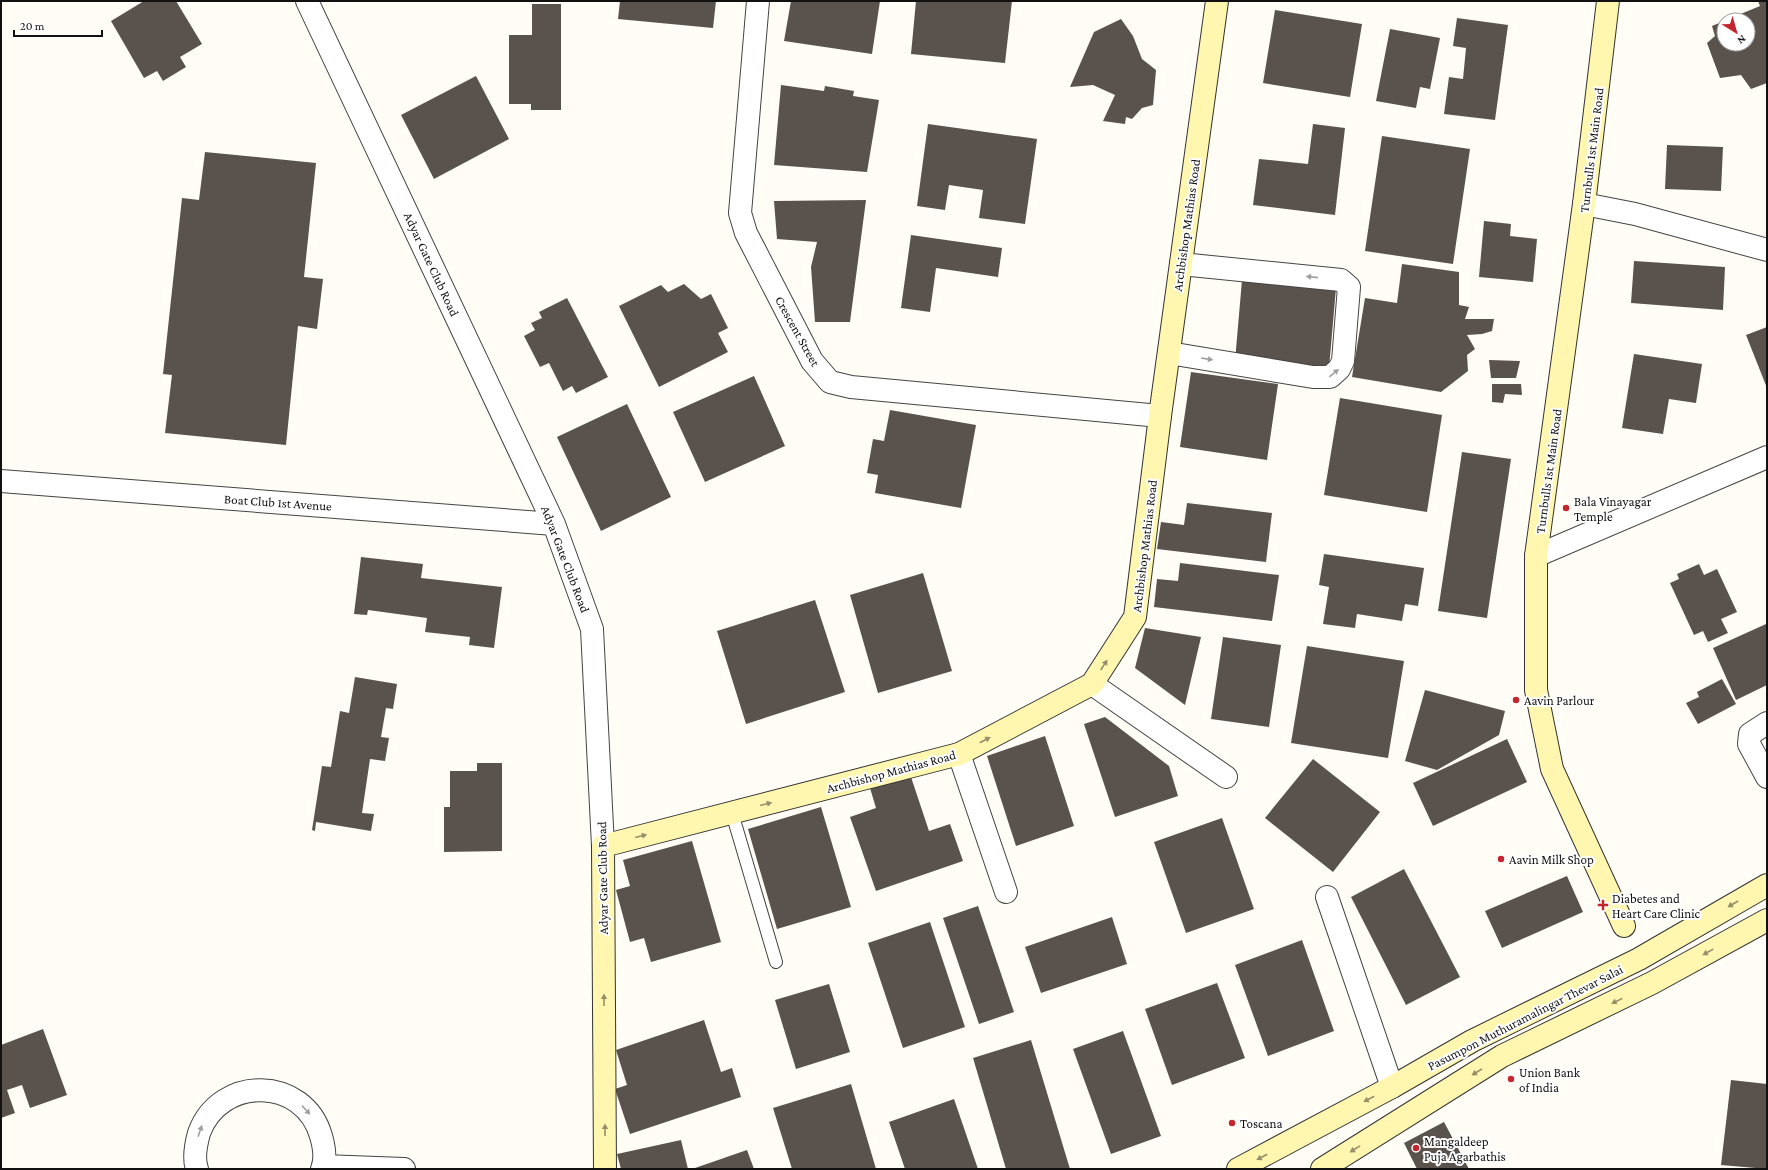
<svg xmlns="http://www.w3.org/2000/svg" width="1768" height="1170" font-family="'Crimson Pro',serif">
  <style>
    .building { fill: #5a524d }
    .lines { fill: none; stroke-linecap: round; stroke-linejoin: round }
    .lane-casing { stroke: #444; stroke-width: 14 }
    .street-casing { stroke: #444; stroke-width: 24 }
    .secondary-casing { stroke: #333; stroke-width: 24 }
    .lane { stroke: #fff; stroke-width: 12 }
    .street { stroke: #fff; stroke-width: 22 }
    .secondary { stroke: #fff6b0; stroke-width: 22 }
    .oneway { fill: #a0a0a0 }
    .oneway2 { fill: #948f68 }
    .poi-dot { fill: #c4262e; stroke: #fff; stroke-width: 1.5 }
    .labels { text-anchor: middle; stroke-width: 4; stroke-linejoin: round; paint-order: stroke }
    .street-label { font-size: 13px; fill: #111; stroke: #fff }
    .poi-label { font-size: 13px; fill: #111; stroke: #fff; text-anchor: start }
  </style>
  <rect width="100%" height="100%" fill="#fffdf5"/>
  <path class="building" d="M144 1H176L202 44 180 57 186 67 163 81 157 71 144 78 111 21Z
    M620 1H716L713 28 618 19Z
    M791 1H880L872 54 784 41Z
    M916 1H1012L1005 63 911 54Z
    M1758 1H1767V83L1751 89 1741 75 1720 78 1707 43 1715 36 1712 26 1724 21V44H1748V20H1726L1760 6Z
    M532 4H561V110H531V104H509V35H532Z
    M1275 10 1362 24 1350 97 1263 83Z
    M1457 18 1508 25 1495 120 1444 114 1449 77 1463 79 1466 48 1453 46Z
    M1121 19 1133 36 1142 59 1156 70 1153 105 1142 108 1132 119 1126 117 1125 124 1103 121 1115 95 1093 85 1070 87 1094 32Z
    M1390 29 1440 38 1430 89 1420 87 1416 108 1376 101Z
    M476 76 509 139 434 179 401 115Z
    M781 85 824 91 825 86 854 91 853 96 879 100 867 172 774 165Z
    M928 124 1037 139 1025 224 979 218 983 190 949 185 945 210 917 206Z
    M1313 124 1345 128 1335 215 1253 205 1259 159 1308 164Z
    M1382 136 1470 149 1453 264 1365 251Z
    M1667 145 1723 147 1721 191 1665 189Z
    M205 152 316 163 304 277 323 279 317 329 298 326 286 445 165 433 172 375 163 374 182 198 199 200Z
    M866 200 850 322H815L811 267 817 242 777 239 774 201Z
    M1484 221 1511 224 1510 236 1537 239 1533 282 1479 277Z
    M911 235 1002 248 998 277 936 268 930 312 901 308Z
    M1634 261 1725 267 1723 310 1631 303Z
    M1402 264 1459 272V305L1469 307 1465 319H1494L1492 331 1482 334 1467 335 1475 349 1467 355 1468 371 1441 392 1352 377 1365 298 1397 303Z
    M1242 280 1336 288 1329 368 1235 361Z
    M684 284 701 299 711 294 728 328 718 333 728 352 659 387 619 306 661 285 668 292Z
    M567 298 608 377 576 393 572 386 563 391 549 363 540 367 524 336 535 330 531 323 542 318 539 312Z
    M1767 327V388L1746 335Z
    M1634 354 1702 364 1696 403 1669 399 1663 434 1622 428Z
    M1489 360 1520 361 1516 378H1491Z
    M1191 372 1278 384 1267 460 1180 447Z
    M754 376 785 446 705 482 673 412Z
    M1492 384H1521L1522 395 1505 394 1503 403 1492 402Z
    M1340 398 1442 415 1427 512 1324 495Z
    M627 404 671 497 601 531 557 437Z
    M890 410 976 425 961 508 875 493 878 475 867 473 873 439 884 441Z
    M1462 452 1511 459 1487 618 1438 611Z
    M1187 503 1272 513 1266 562 1157 549 1161 522 1184 525Z
    M1324 554 1424 568 1418 606 1405 604 1402 621 1357 614 1355 628 1323 624 1329 587 1319 585Z
    M361 557 423 564 421 578 502 587 494 648 469 645 470 637 425 632 427 618 368 610 367 615 354 614Z
    M1180 563 1279 575 1272 621 1154 607 1157 579 1178 581Z
    M1699 564 1704 575 1717 569 1737 612 1721 619 1728 633 1708 642 1703 631 1694 635 1670 583 1679 579 1677 574Z
    M923 573 952 671 878 693 850 595Z
    M815 600 845 692 746 724 717 631Z
    M1766 624 1767 627V685L1736 700 1713 648Z
    M1145 628 1201 637 1185 705 1135 668Z
    M1223 637 1281 645 1269 727 1211 719Z
    M1307 646 1404 661 1388 758 1291 743Z
    M355 677 397 684 393 709 386 708 381 737 389 738 385 761 370 759 362 813 374 814 371 831 316 822 315 831 312 830 322 766 331 767 340 711 349 713Z
    M1722 679 1736 704 1698 724 1686 703 1699 697 1697 692Z
    M1425 690 1505 711 1499 735 1437 770 1405 761Z
    M1105 717 1169 766 1178 796 1115 817 1084 724Z
    M1045 736 1074 826 1016 846 987 756Z
    M1507 739 1527 782 1433 826 1413 783Z
    M1313 759 1380 812 1333 872 1265 818Z
    M477 763H502V851L444 852V807H450V771H477Z
    M910 774 929 831 950 824 963 861 876 891 850 817 876 808 870 788Z
    M821 807 851 907 777 929 748 829Z
    M1222 818 1254 909 1186 933 1154 842Z
    M692 841 721 942 651 962 644 938 630 942 616 890 630 886 623 860Z
    M1404 869 1460 977 1406 1005 1351 897Z
    M1567 876 1583 912 1502 948 1485 911Z
    M978 906 1014 1012 979 1024 943 918Z
    M1112 917 1127 964 1041 993 1025 947Z
    M930 922 965 1027 903 1048 868 943Z
    M1302 940 1334 1031 1268 1056 1235 965Z
    M1217 983 1245 1058 1172 1085 1145 1009Z
    M829 984 850 1052 796 1069 775 1000Z
    M704 1020 721 1072 732 1068 741 1097 630 1134 615 1089 627 1085 616 1050Z
    M43 1029 67 1095 30 1108 22 1085 7 1090 15 1113 1 1118V1045Z
    M1123 1031 1161 1136 1111 1154 1073 1049Z
    M1031 1040 1070 1169H1006L973 1058Z
    M1731 1080 1767 1084V1169L1721 1165Z
    M851 1084 876 1169H792L773 1108Z
    M954 1099 978 1169H905L889 1122Z
    M1444 1122 1469 1169H1417L1404 1143Z
    M681 1140 688 1169H621L617 1154Z
    M747 1150 754 1169H695V1168Z"/>
  <g class="lines">
    <g class="lane-casing">
      <path id="lane" d="M732 813 776 962"/>
    </g>
    <g class="street-casing">
      <path id="street" d="M307 1 554 524 592 629 603 846
        M758 1 740 213 746 233 812 361 830 382 851 387 1160 416
        M1584 204 1635 214 1767 250
        M1169 353 1313 377H1330L1339 369 1343 361 1349 287 1341 280 1181 264
        M1 481 554 524
        M1536 556 1767 457
        M1092 684 1226 777
        M1767 723 1750 734 1749 744 1767 777
        M959 754 1006 892
        M1327 897 1392 1087
        M323 1166 404 1169
        M197 1169C193 1158 196 1144 199 1133 220 1075 304 1076 321 1136 324 1146 326 1159 322 1169"/>
    </g>
    <g class="secondary-casing">
      <path id="secondary" d="M1608 1 1584 204 1536 556V690L1552 769 1624 926
        M605 1169 603 846 959 754 1092 684 1135 617 1160 416 1217 1
        M1238 1169 1392 1087 1472 1041 1639 959 1767 885
        M1322 1169 1502 1056 1652 983 1767 920"/>
    </g>
    <use href="#lane" class="lane"/>
    <use href="#street" class="street"/>
    <use href="#secondary" class="secondary"/>
  </g>
  <defs><path id="oneway-solid" d="M-6-.8H1V-3.2L6.5 0L1 3.2V.8H-6Z"/></defs>
  <g class="oneway">
    <use href="#oneway-solid" transform="translate(1312 277) rotate(-174)"/>
    <use href="#oneway-solid" transform="translate(1207 359) rotate(9)"/>
    <use href="#oneway-solid" transform="translate(1334 373) rotate(-39)"/>
    <use href="#oneway-solid" transform="translate(306 1110) rotate(47)"/>
    <use href="#oneway-solid" transform="translate(200 1131) rotate(-71)"/>
  </g>
  <g class="oneway2">
    <use href="#oneway-solid" transform="translate(1104 665) rotate(-57)"/>
    <use href="#oneway-solid" transform="translate(985 740) rotate(-28)"/>
    <use href="#oneway-solid" transform="translate(766 804) rotate(-14)"/>
    <use href="#oneway-solid" transform="translate(641 836) rotate(-14)"/>
    <use href="#oneway-solid" transform="translate(1733 904) rotate(150)"/>
    <use href="#oneway-solid" transform="translate(1708 952) rotate(151)"/>
    <use href="#oneway-solid" transform="translate(604 1000) rotate(-90)"/>
    <use href="#oneway-solid" transform="translate(1617 1001) rotate(154)"/>
    <use href="#oneway-solid" transform="translate(1477 1072) rotate(148)"/>
    <use href="#oneway-solid" transform="translate(1369 1099) rotate(152)"/>
    <use href="#oneway-solid" transform="translate(605 1130) rotate(-90)"/>
    <use href="#oneway-solid" transform="translate(1355 1149) rotate(148)"/>
    <use href="#oneway-solid" transform="translate(1262 1157) rotate(152)"/>
  </g>
  <g class="poi-dot">
    <circle cx="1566" cy="508" r="4"/>
    <circle cx="1516" cy="700" r="4"/>
    <circle cx="1501" cy="859" r="4"/>
    <path d="M1601 899h4v4h4v4h-4v4h-4v-4h-4v-4h4z"/>
    <circle cx="1511" cy="1079" r="4"/>
    <circle cx="1232" cy="1123" r="4"/>
    <circle cx="1416" cy="1148" r="4"/>
  </g>
  <g class="labels">
    <g class="street-label">
      <text transform="translate(1591 150) rotate(-83)" y="5">Turnbulls 1st Main Road</text>
      <text transform="translate(1186 225) rotate(-82)" y="5">Archbishop Mathias Road</text>
      <text transform="translate(432 264) rotate(65)" y="5">Adyar Gate Club Road</text>
      <text transform="translate(798 331) rotate(61)" y="5">Crescent Street</text>
      <text transform="translate(1548 471) rotate(-82)" y="5">Turnbulls 1st Main Road</text>
      <text transform="translate(278 502) rotate(4)" y="5">Boat Club 1st Avenue</text>
      <text transform="translate(1144 546) rotate(-83)" y="5">Archbishop Mathias Road</text>
      <text transform="translate(566 559) rotate(69)" y="5">Adyar Gate Club Road</text>
      <text transform="translate(891 771) rotate(-15)" y="5">Archbishop Mathias Road</text>
      <text transform="translate(602 878) rotate(-91)" y="5">Adyar Gate Club Road</text>
      <text transform="translate(1525 1017) rotate(-27)" y="5">Pasumpon Muthuramalingar Thevar Salai</text>
    </g>
    <g class="poi-label">
      <text x="1574" y="506">Bala Vinayagar<tspan x="1574" dy="15">Temple</tspan></text>
      <text x="1524" y="705">Aavin Parlour</text>
      <text x="1509" y="864">Aavin Milk Shop</text>
      <text x="1612" y="903">Diabetes and<tspan x="1612" dy="15">Heart Care Clinic</tspan></text>
      <text x="1519" y="1077">Union Bank<tspan x="1519" dy="15">of India</tspan></text>
      <text x="1240" y="1128">Toscana</text>
      <text x="1424" y="1146">Mangaldeep<tspan x="1424" dy="15">Puja Agarbathis</tspan></text>
    </g>
  </g>
  <rect width="1768" height="1170" fill="none" stroke="#111111" stroke-width="4"/>
  <g transform="translate(1736 32) rotate(143)"><circle r="19" fill="#ffffff" stroke="#a0a0a0"/>
  <path d="M0-3L7 15L0 10L-7 15Z" fill="#c4262e"/>
  <text y="-6" font-size="11" font-weight="bold" text-anchor="middle" fill="#111111">N</text>
  </g>
  <path d="M14 30v6h88v-6" fill="none" stroke="#111111" stroke-width="2"/>
  <text x="20" y="30" font-size="12" fill="#111111" stroke="#ffffff" stroke-width="3" paint-order="stroke">20 m</text>
</svg>
